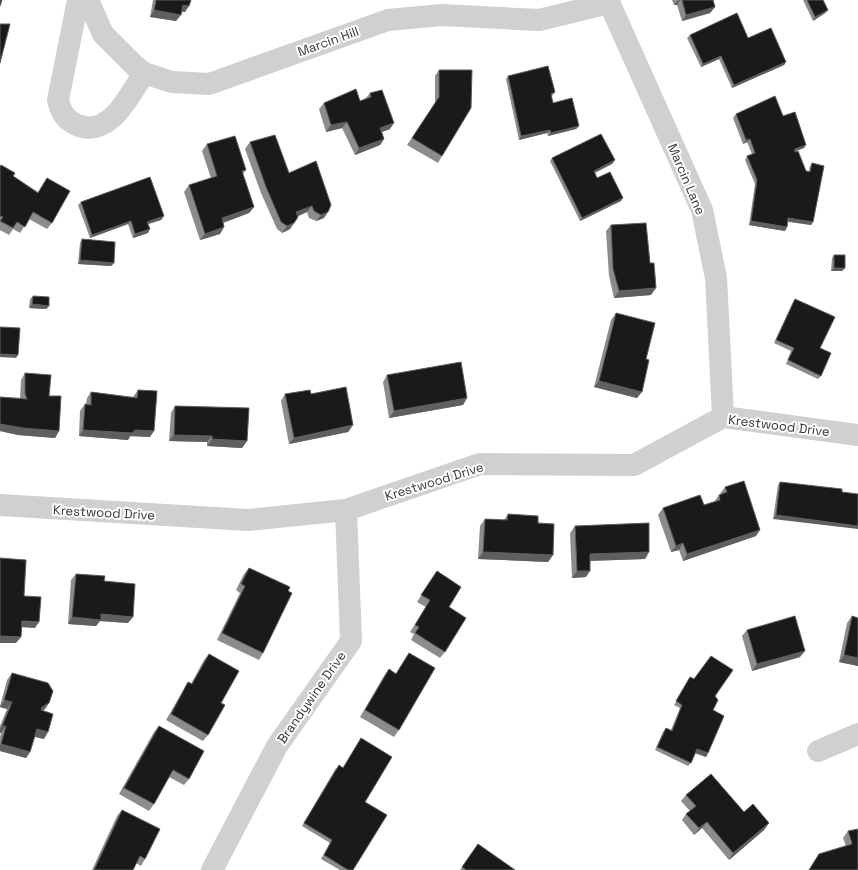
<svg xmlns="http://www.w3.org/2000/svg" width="858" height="870" font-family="'Space Grotesk',sans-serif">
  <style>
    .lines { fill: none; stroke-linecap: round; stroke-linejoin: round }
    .minor { stroke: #d0d0d0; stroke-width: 22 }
    .wall { fill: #8c8c8c }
    .shaded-wall { fill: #5f5f5f }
    .building { fill: #1a1a1a; stroke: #5f5f5f }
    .labels { text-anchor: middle; stroke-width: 4; stroke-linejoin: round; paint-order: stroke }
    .street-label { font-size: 13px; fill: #333; stroke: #fff }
  </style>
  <rect width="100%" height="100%" fill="#fff"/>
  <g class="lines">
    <path class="minor" d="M78 0 58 100C61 112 65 120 77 125 110 139 130 94 144 73
      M88 0 103 34 135 66 144 73 172 82 209 84 388 20 442 15 539 20 609 3
      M608 0 702 210 716 278 723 417
      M0 505 248 520 346 510 480 464 634 465 723 417 858 435
      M818 751 858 734
      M212 870 277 746 351 641 346 510"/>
  </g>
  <path class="wall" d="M153 0H191L185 12H181L176 21 150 17Z
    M672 0H713L715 7 710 13 682 21 677 5H674Z
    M803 0H823L828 10 825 13 813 21Z
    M690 35 748 38 786 62 784 65 732 88 719 59 701 67 687 38Z
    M439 70 442 156 438 163 407 145 435 104V76Z
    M508 76 555 92 552 96H551L553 103 579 126 576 129 548 136 547 133 519 140 506 79Z
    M370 93 390 129 382 132 384 139 380 145 355 155 342 128 326 132 319 109 324 103 360 101 366 98Z
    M736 114 783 116 804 148 795 151 806 171H809L810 166 812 163 813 222 811 225 788 222 787 227 785 231 749 225 755 184 745 160 747 156 752 154 747 142 743 144 733 118Z
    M250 142 289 173 324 218 316 221 309 218 307 212 298 216 294 223 290 229 282 233 277 229 261 193 245 149Z
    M207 144 246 170 243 174 254 207 249 213 223 223 224 227 220 234 200 240 184 192 189 185 211 178 202 151Z
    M552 158 615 160 612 164 595 173 597 178 621 201 580 221 550 161Z
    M0 166 13 176 38 192 47 178 52 223 47 229 29 219 20 233 13 229 9 235 0 230Z
    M81 202 164 216 161 220 148 224V233L133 238 128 224 90 238 78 205Z
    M611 225 651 295 614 298 609 276 606 231Z
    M82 239 114 263 111 266 78 264 80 243Z
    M834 255 845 268 842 271H831L832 258Z
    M33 296 49 306 46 309 29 308 30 299Z
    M795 299 820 348 821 376 818 379 786 364 791 351 774 343 793 302Z
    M616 313 646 359 637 398 594 387 611 320Z
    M25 373 49 396 59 431 55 438 18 435 0 431V397L20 398 21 380Z
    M387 375 467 398 463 405 389 418 383 382Z
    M138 390 150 437 130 436 128 440 79 436 80 411 85 404H86L87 398 91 392 133 397Z
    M285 394H311L353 425 348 432 289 444 281 401Z
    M175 406 247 441 242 448 207 446V442L169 441 171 413Z
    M780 482 842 492 773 519 778 485Z
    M725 487 756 536 683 561 679 550 671 552 658 515 663 508 704 505 714 502 719 495 720 494Z
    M508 514 538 523 553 555 548 562 478 559 480 526 485 519 504 520Z
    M575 526 649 552 645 559 590 561 586 577 572 578 570 533Z
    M249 568 288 591 263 653 259 660 217 640 240 593 236 590 244 574Z
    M437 571 449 607 445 652 440 658 411 640 414 634 410 632 426 607 417 602Z
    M76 574 104 581 128 623 100 621 96 626 68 624 71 580Z
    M852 616 858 666 839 662 847 623Z
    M747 630 800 657 752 671 742 636Z
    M409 653 399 730 394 737 360 717 384 676 389 669 396 674Z
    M209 654 221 703 208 735 203 741 166 720 184 689 188 682 191 684 204 660Z
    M12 673 45 709 42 711 44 739 35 737 30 752 26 758 0 751V737L1 733H0V726L7 709 0 707V706L7 680Z
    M690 677 715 696 708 753 706 757 695 753 691 763 688 766 655 750 663 732 666 728 671 730 680 708 674 705Z
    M159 726 189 779 184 785 169 777 154 804 149 811 119 794 154 732Z
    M336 768 365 802 353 870H340L321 859 330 843 302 826Z
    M686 795 744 812 769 823 764 830 729 860 702 828 694 835 682 820 686 814 690 811 681 801Z
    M122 810 145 859 141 866 136 863 133 870H92L117 816Z
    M848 831 858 870H809L819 854 846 846 843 838Z
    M478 844 515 870H460Z"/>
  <path class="shaded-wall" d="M678 0H680L677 5H674Z
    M183 5 189 6 185 12 178 11Z
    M715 7 710 13 682 21 686 15Z
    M154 10 181 15 176 21 150 17Z
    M828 10 825 13 813 21 815 17Z
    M721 56 719 59 701 67 703 64Z
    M786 62 784 65 732 88 734 85Z
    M347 122 342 128 326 132 331 125Z
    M394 123 390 129 376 134 380 128Z
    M579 126 576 129 548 136 551 133Z
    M550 130 547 133 519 140 521 136Z
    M384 139 380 145 355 155 359 148Z
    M750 139 747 142 743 144 746 140Z
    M806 145 804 148 793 152 795 149Z
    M615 160 612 164 591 174 594 171Z
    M623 198 621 201 580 221 582 218Z
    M312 206 307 212 292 219 296 212Z
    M254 207 249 213 217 225 222 218Z
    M328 212 324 218 316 221 321 215Z
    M164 216 161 220 145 225 147 222Z
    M788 218 813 222 811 225 786 221Z
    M131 221 128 224 90 238 92 235Z
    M751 221 787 227 785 231 749 225Z
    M294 223 290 229 282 233 287 226Z
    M224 227 220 234 200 240 205 234Z
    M150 229 148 233 133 238 135 234Z
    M80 260 114 263 111 266 78 264Z
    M834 268H845L842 271H831Z
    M656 288 651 295 614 298 619 291Z
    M32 304 49 306 46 309 29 308Z
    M0 354 18 355 16 358 0 357Z
    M599 381 642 392 637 398 594 387Z
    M467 398 463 405 389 418 394 411Z
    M0 424 59 431 55 438 18 435 0 431Z
    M353 425 348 432 289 444 294 438Z
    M83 430 132 433 128 440 79 436Z
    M135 430 154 431 150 437 130 436Z
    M174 435 212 436 207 442 169 441Z
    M212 439 247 441 242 448 207 446Z
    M776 515 858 526V529L773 519Z
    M760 530 756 536 683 561 687 554Z
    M683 543 679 550 671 552 676 546Z
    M483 552 553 555 548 562 478 559Z
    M649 552 645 559 585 561 590 554Z
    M577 571H590L586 577 572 578Z
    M101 614 133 617 128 623 100 621 96 626 68 624 72 617Z
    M22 621 39 622 35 628 17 627Z
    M0 636 21 637 16 643H0Z
    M805 651 800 657 752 671 757 664Z
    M844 655 858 658V666L839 662Z
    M4 700 12 702 7 709 0 707Z
    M49 703 45 709 37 714 42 707Z
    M2 726H6L1 733H0V729Z
    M37 729 48 732 44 739 32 736Z
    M1 744 30 752 26 758 0 751V745Z
    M697 749 708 753 706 757 695 753Z
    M707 822 702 828 694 835 699 828Z
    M769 823 764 830 729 860 733 853Z"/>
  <path class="building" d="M0 0H2L0 6Z
    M156 0H191L189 6 183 5 181 15 154 10Z
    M682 0H713L715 7 686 15Z
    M807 0H823L828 10 815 17Z
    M737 13 748 38 771 28 786 62 734 85 721 56 703 64 690 35Z
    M0 24H10L0 63Z
    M548 66 555 92 551 94 553 103 572 98 579 126 551 133 550 130 521 136 508 76Z
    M439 70H472L471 108 442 156 412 138 439 97Z
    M356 89 360 101 371 97 370 93 382 90 394 123 380 128 384 139 359 148 347 122 331 125 324 103Z
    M775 96 783 116 795 112 806 145 795 149V152L798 151 806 171 810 172 812 163 824 166 813 222 788 218 787 227 751 221 757 180 747 156 755 153 750 139 746 140 736 114Z
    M601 134 615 160 594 171 597 178 610 172 623 198 582 218 552 158Z
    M275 135 289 173 316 161 331 205 328 212 321 215 314 211 312 206 296 212 298 217 294 223 287 226 281 222 266 187 250 142Z
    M235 136 246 170 242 171 254 207 222 218 224 227 205 234 189 185 217 176 207 144Z
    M1 165 15 173 13 176 38 193 47 178 70 191 52 223 33 212 25 227 17 222 13 228 0 221 3 217 0 216V166Z
    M150 177 164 216 147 222 150 229 135 234 131 221 92 235 81 202Z
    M646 223 650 263H654L656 288 619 291 613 269 611 225Z
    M82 239 115 242 114 263 80 260Z
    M834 255H845V268H834Z
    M33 296 49 297V306L32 304Z
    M795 299 835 317 820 348 831 353 821 376 788 360 794 348 776 340Z
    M616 313 655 323 646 359 649 360 642 392 599 381Z
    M0 327 20 328 18 355 0 354Z
    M461 362 467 398 394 411 387 375Z
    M25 373 51 375 49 396H61L59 431 23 428 0 424V397L27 399 25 394Z
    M346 387 353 425 294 438 285 394 310 390 311 394Z
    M138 390 157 391 154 431 135 430 132 433 83 430 85 404 91 405V392L137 398Z
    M175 406 249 408 247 441 212 439V436L174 435Z
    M744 481 760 530 687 554 683 543 676 546 663 508 700 495 704 505 720 500 719 495 727 492 725 487Z
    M780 482 842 489V492L858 494V526L776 515Z
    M508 514 538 516V523L554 524 553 555 483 552 485 519 507 520Z
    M649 523V552L590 554V571H577L575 526Z
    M0 558 26 560 24 596 41 597 39 622 22 621 21 637 0 636Z
    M249 568 290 587 288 591 292 593 263 653 222 633 245 586 241 584Z
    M437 571 461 587 449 607 466 618 445 652 415 633 419 627 415 625 430 600 421 595Z
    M76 574 105 576 104 581 135 584 133 617 101 614V620L72 617Z
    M795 616 805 651 757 664 747 630Z
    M852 616 858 618V658L844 655Z
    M409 653 435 668 399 730 365 710 389 669 396 674Z
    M209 654 239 671 221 703 225 705 208 735 171 714 188 682 192 684Z
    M711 656 733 670 715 696 718 700 713 710 724 716 708 753 697 749 691 763 657 747 666 728 672 731 682 705 676 701 690 677 694 679Z
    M12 673 48 683 53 691 49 703 42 707 41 710 53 714 48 732 37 729 30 752 1 744 6 726H2L12 702 4 700Z
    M159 726 204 751 189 779 173 770 154 804 124 788Z
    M361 738 392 757 365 802 387 815 353 870H348L324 855 332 840 304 823 339 765 343 768Z
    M711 774 744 812 753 804 769 823 733 853 707 822 699 828 686 814 696 806 686 795Z
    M122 810 160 829 145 859 140 856 133 870H94Z
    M858 829V870H809L819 854 852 844 848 831Z
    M478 844 515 870H466L462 867Z"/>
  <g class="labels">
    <g class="street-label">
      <text transform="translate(328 41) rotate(-20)" y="5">Marcin Hill</text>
      <text transform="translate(687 179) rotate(67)" y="5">Marcin Lane</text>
      <text transform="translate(779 425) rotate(7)" y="5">Krestwood Drive</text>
      <text transform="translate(434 481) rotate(-17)" y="5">Krestwood Drive</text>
      <text transform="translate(104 512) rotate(3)" y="5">Krestwood Drive</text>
      <text transform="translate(311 697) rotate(-55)" y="5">Brandywine Drive</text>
    </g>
  </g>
</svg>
